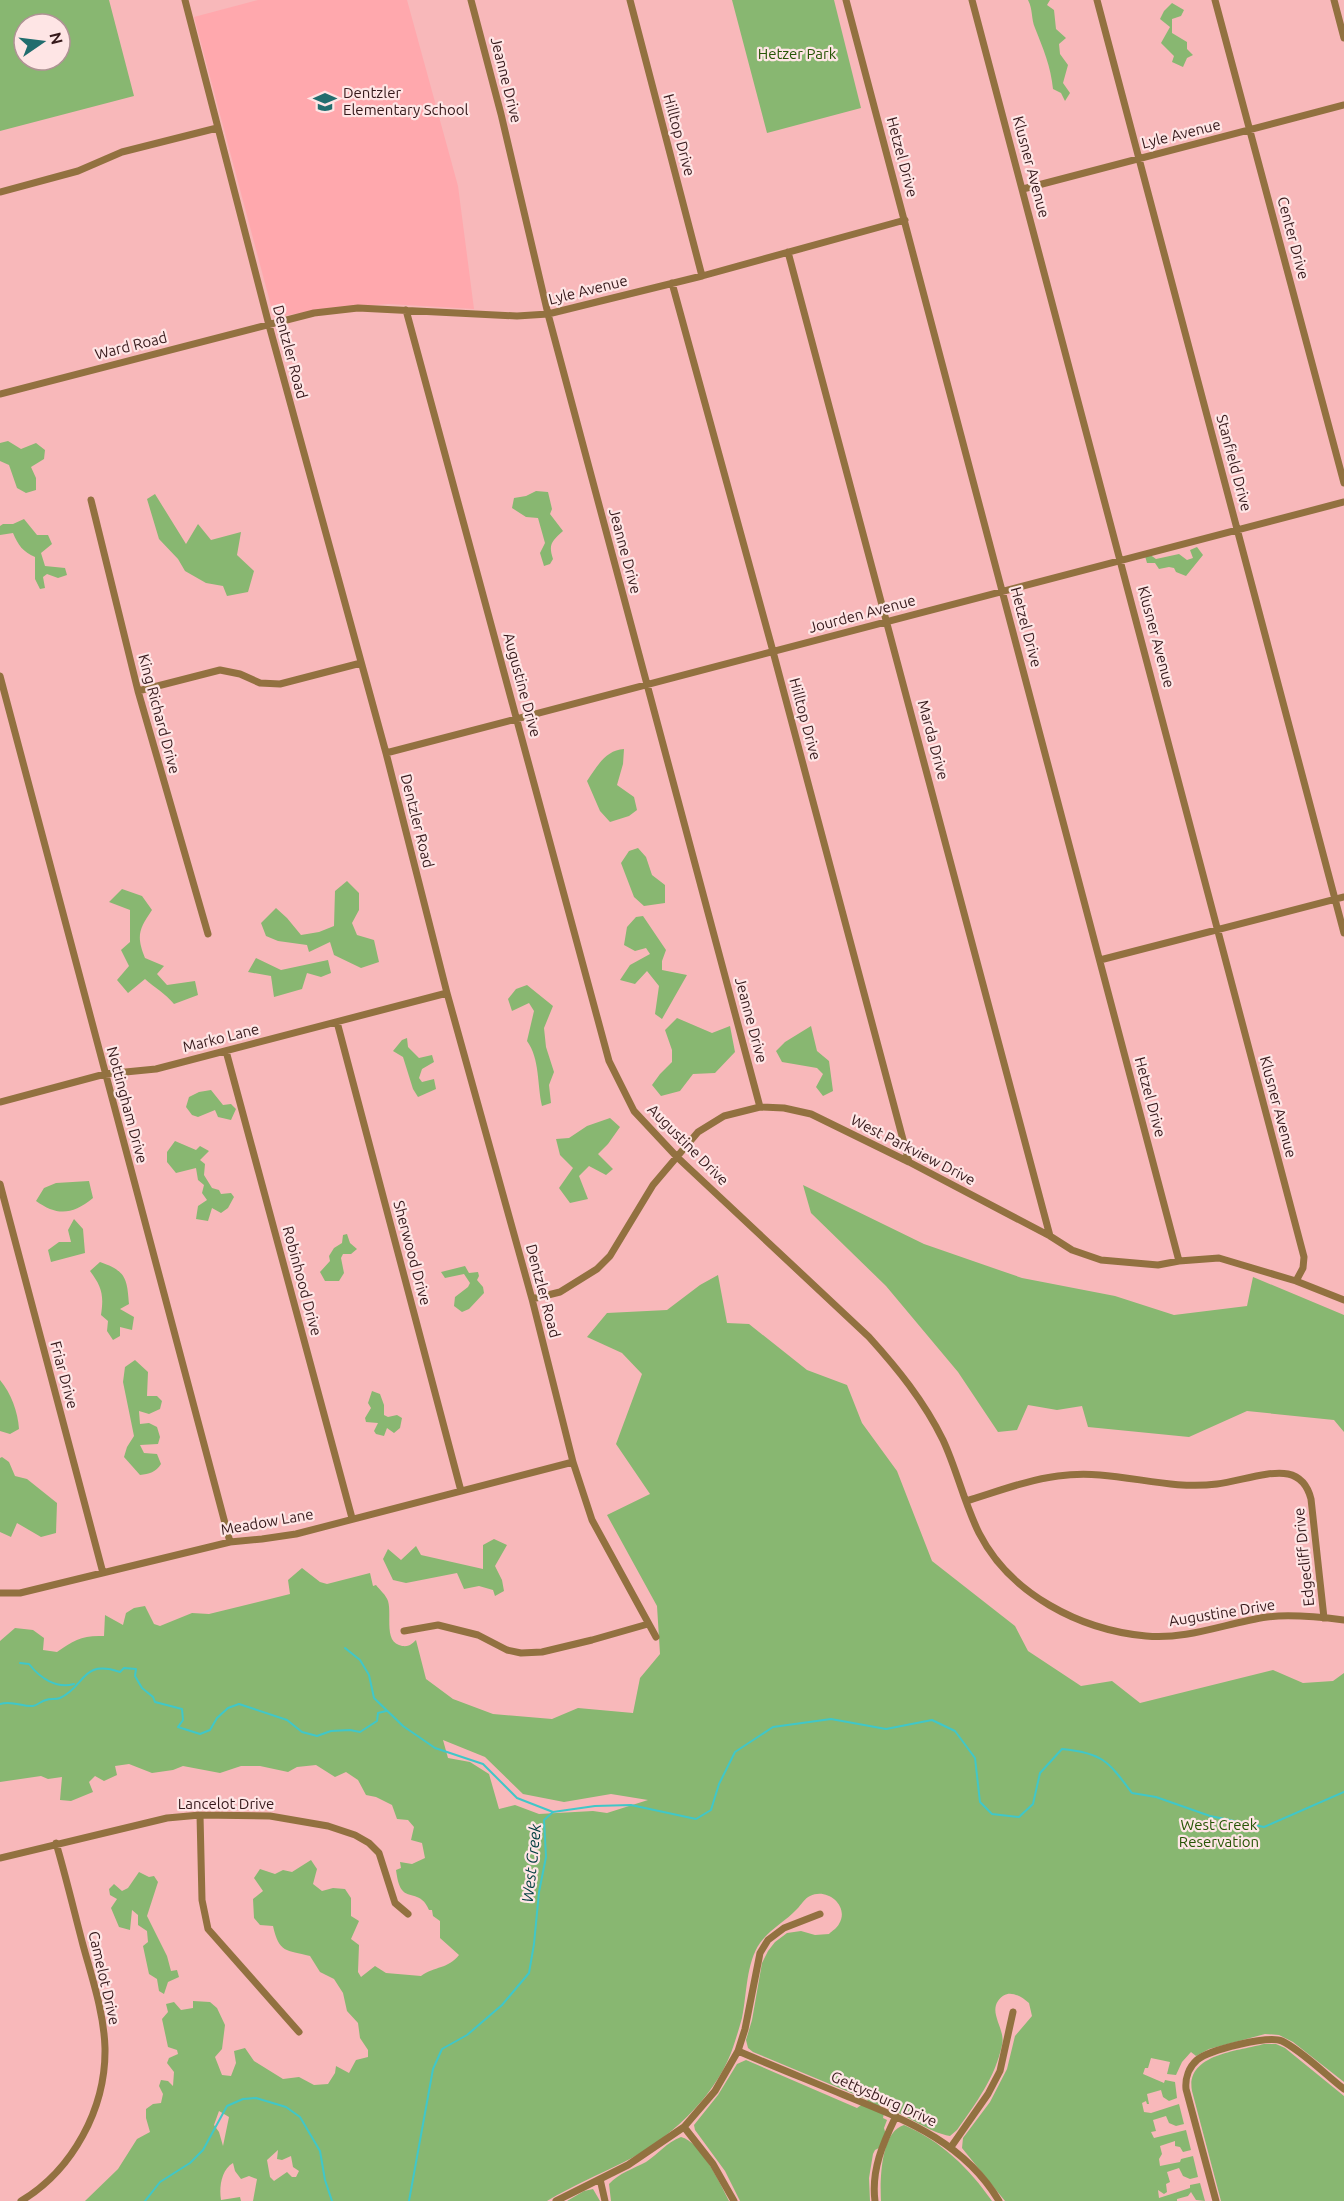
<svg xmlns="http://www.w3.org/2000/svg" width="1344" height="2201" font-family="Ubuntu,sans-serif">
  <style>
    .built { fill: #ffa8ad }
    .green { fill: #88b771; fill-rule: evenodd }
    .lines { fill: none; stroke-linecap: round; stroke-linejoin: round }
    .stream { stroke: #40c7c8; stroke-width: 2 }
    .street { stroke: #927140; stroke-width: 7 }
    .labels { text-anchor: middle; stroke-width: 4.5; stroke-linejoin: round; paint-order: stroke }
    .park-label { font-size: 15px; fill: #275506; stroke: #fee5e5 }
    .street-label { font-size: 15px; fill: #36191b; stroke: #fee5e5 }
    .poi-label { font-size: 15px; fill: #36191b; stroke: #fee5e5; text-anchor: start }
    .water-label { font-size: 16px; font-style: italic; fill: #003e3f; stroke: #fee5e5 }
  </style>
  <rect width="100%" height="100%" fill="#f8b8ba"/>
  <path class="built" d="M258 0H407L458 186 474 309 388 304 336 308 274 317 194 17Z"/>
  <path class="green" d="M0 0H109L134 96 0 131ZM24 24H60V60H24Z
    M732 0H834L861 108 767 133Z
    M1028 0H1050L1047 5 1054 10 1056 29 1066 38 1059 44 1060 54 1068 65 1063 83 1070 93 1065 101 1061 93 1053 89C1051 67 1043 48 1035 28 1031 19 1033 9 1028 0Z
    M1172 3 1184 10 1181 16 1172 19V33L1187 42V49L1193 55 1187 58 1183 67 1172 62 1174 56 1161 43 1170 27 1160 19 1164 11Z
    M8 441 21 449 36 443 45 450 44 459 31 467 36 478V490L26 493 17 488 9 465 0 461V443Z
    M536 491 548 492 552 509 550 514 563 531C552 541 548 544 553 559L550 564 544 566 540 553 545 543 538 518 526 517 512 508 514 498 526 496Z
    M155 494 186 544 198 524 211 540 241 532 237 555 254 571 248 592 227 596 223 586 206 583 185 571 178 559 159 539 147 499Z
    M24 519 37 535H48L52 544 41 553 45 566 65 568 67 575 58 578 47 574 43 577 45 588 40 589 35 579V557C23 552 18 545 13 533L0 535V526L3 524H13Z
    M1197 547 1203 555 1186 576 1176 572 1174 568 1169 567 1159 569 1155 563H1147L1145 556 1149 554 1156 559 1179 554 1187 560 1193 558 1190 550Z
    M624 749 623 764 617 785 634 797 637 810 629 816 610 822 600 811 587 781C597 766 606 750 624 749Z
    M638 848 646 857 652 875 665 885V903L644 906 634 897 621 863 629 851Z
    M347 881 359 893V910L352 923 357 935 374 940 379 962 361 968 334 955 330 942 309 952 307 945 278 941 266 936 261 923 276 908 287 918 301 935 319 932 334 926 335 891Z
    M122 889 142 896 152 910C139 929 136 936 145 958L164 966 157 974 167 985 195 981 198 995 174 1004C165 993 155 988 145 979L128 993 117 980 129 966 121 950 130 942V910L109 902Z
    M643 916 666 950 662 961V970L687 975 662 1019 655 1014 659 986 647 971 635 984 620 980 630 965 650 954 646 948 635 951 624 945 627 927 636 917Z
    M256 958 281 970 328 960 331 973 321 977 307 973 302 989 274 997 271 976 248 972Z
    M527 985 553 1006 544 1028 546 1047 554 1072 549 1085 551 1103 542 1106C537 1084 540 1059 527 1041L534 1011 529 1003 512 1011 508 999 516 989Z
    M677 1018 712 1033 730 1026 735 1052 715 1073 693 1074 680 1091 661 1096 652 1085 660 1074 672 1062V1050L665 1030Z
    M811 1026 817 1051 829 1061 833 1091 823 1096 816 1087 823 1074 817 1068 782 1062 776 1051 785 1042Z
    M407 1038 408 1047 419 1058 432 1055 434 1062 422 1069 419 1078 422 1082 434 1079 436 1089 418 1097 413 1089 403 1057 393 1051 402 1040Z
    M211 1090 223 1105 231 1104 236 1109 231 1120 218 1117 215 1110 198 1117 192 1115 186 1107 189 1097 199 1092Z
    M610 1118 620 1127 608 1144 598 1154 613 1169 606 1175 589 1166 579 1176 588 1199 570 1203 559 1188 573 1168 560 1155 556 1139 569 1138 587 1126Z
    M175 1141 196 1150 200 1146 209 1151 200 1160 205 1164 204 1175 212 1188 219 1190 221 1194 231 1193 234 1197 228 1208 221 1213 212 1208 208 1221 196 1219 198 1206 207 1200 202 1193 204 1185 198 1180 196 1168 176 1173 167 1162V1152Z
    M89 1181 93 1198C72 1215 57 1216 36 1201L44 1188 56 1183Z
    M803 1185 924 1244 1022 1278 1115 1296 1174 1315 1247 1306 1253 1277 1344 1315V1432L1334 1420 1247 1411 1189 1437 1088 1427 1082 1406 1057 1410 1028 1405 1017 1430 998 1432 958 1372 886 1286 811 1213Z
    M74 1219 83 1229 85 1253 51 1262 48 1250 59 1242H71L68 1230Z
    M347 1234 350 1243 357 1249 351 1254H343L341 1258 344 1273 339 1281H325L320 1272 330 1261 329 1256 334 1248 342 1243 343 1235Z
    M100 1262C126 1271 127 1278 129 1304L120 1309 134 1317 132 1330 120 1327V1336L113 1340 107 1331 108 1321 101 1315C104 1295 102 1287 90 1271Z
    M465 1266 469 1273 478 1272 479 1276 477 1280 483 1287 484 1293 469 1309 462 1312 454 1306 455 1297 468 1287 470 1283 464 1274 445 1278 441 1272Z
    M718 1275 727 1323 749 1324 807 1370 847 1385 862 1423 897 1471 932 1561 1015 1626 1028 1651 1081 1686 1112 1681 1140 1703 1273 1670 1303 1683 1333 1681 1344 1673V2082L1293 2042 1279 2035 1265 2034 1209 2049 1196 2056 1191 2052 1182 2062 1176 2075 1167 2074 1170 2062 1151 2058 1148 2068H1145L1143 2074 1164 2083 1165 2080 1175 2082 1177 2098 1169 2101 1163 2097 1161 2090 1147 2094 1149 2104H1147L1146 2101 1142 2103 1144 2112 1151 2113 1179 2104 1184 2124 1176 2126 1169 2123 1166 2116 1153 2120 1156 2131 1151 2132 1154 2138 1186 2130 1191 2150 1183 2152 1180 2147 1175 2146V2141L1160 2146 1162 2154 1159 2159 1160 2166 1180 2162 1181 2159 1193 2156 1198 2177 1190 2179 1183 2176 1179 2168 1167 2172 1170 2182 1166 2184 1167 2192 1164 2194 1158 2190 1159 2198 1190 2188V2185L1200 2183 1205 2201 1196 2200 1191 2192 1188 2196 1177 2199V2201H1005L962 2148 963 2138 990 2102 1007 2069 1015 2036 1032 2016 1029 2003C1021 1996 1007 1987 998 2001 989 2014 1006 2030 1002 2045 995 2078 976 2103 957 2130L950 2136C930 2133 902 2112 880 2105L879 2108 884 2113 883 2118 887 2120 884 2128 886 2135 881 2147 875 2150 873 2154 869 2178 870 2201H740L725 2171 695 2130 694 2125 718 2095 737 2064 746 2060 857 2108 868 2100 753 2052 748 2048 746 2040 752 2020 762 1963 768 1951 775 1942 787 1933 801 1931 815 1935 829 1934C832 1931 837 1928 839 1924 850 1906 827 1887 810 1896 805 1898 801 1905 797 1909 786 1921 770 1929 760 1943 746 1963 747 1994 742 2018 739 2029 735 2042 731 2053 713 2099 668 2140 624 2162 598 2175 572 2186 547 2201H253L257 2179 249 2176 241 2179 235 2171 233 2163C221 2170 219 2188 221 2200L240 2197 241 2201H85L118 2169 137 2139 150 2132 146 2118V2109L153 2104 161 2103 163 2094 159 2086 161 2080 168 2081 173 2086 174 2072 167 2063 169 2058 178 2054 177 2050 168 2047 162 2019 168 2012 166 2004 174 2002 181 2010 193 2008V2001L210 2002 217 2008 225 2025 222 2049 215 2057 222 2075 231 2076 236 2063 234 2051 245 2048 254 2061 283 2079 299 2077 314 2085 328 2084 335 2073 336 2066 349 2073 356 2060 368 2057V2050L360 2038 358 2023 347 2011 343 1993 334 1979 320 1972 310 1956C286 1950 279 1953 273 1926L260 1925 254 1918 253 1899 263 1891 254 1878 260 1869 275 1874 283 1870 292 1872 311 1860 317 1869 313 1884 322 1891 333 1888 345 1889 351 1898V1916L359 1921 351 1939 359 1945 358 1972 361 1977 375 1966 386 1973 421 1976C435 1966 448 1969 459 1955L440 1938V1921L433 1916 432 1910H429C421 1891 409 1899 402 1890 398 1885 397 1876 396 1870L401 1868 400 1862 412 1864 425 1858 422 1843 411 1840 414 1827 408 1820 397 1819 392 1805 376 1797 366 1795 358 1780 346 1772 335 1777 316 1765 297 1767 288 1772 260 1766H241L220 1773 183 1766 173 1770 152 1773 129 1764 115 1766 117 1775 104 1781 95 1776 89 1782 93 1792 71 1801 60 1800 62 1777 48 1779 41 1776 0 1782V1641L15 1628 33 1630 44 1638 43 1650 57 1652C74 1640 82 1635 104 1636L105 1615 123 1625 126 1613 134 1608 145 1606 154 1624 160 1626 192 1613 209 1614 290 1594 288 1580 302 1568 320 1582 327 1584 370 1573 373 1586 376 1585C380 1590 386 1595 388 1601 392 1614 384 1640 399 1645 407 1648 411 1645 416 1640L426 1679 453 1699 493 1714 552 1719 578 1708 633 1713 640 1678 660 1654 657 1606 607 1515 650 1494 616 1444 642 1374 622 1353 587 1337 607 1313 667 1310 700 1285ZM443 1740 485 1757 523 1794 564 1802 611 1794 648 1800 607 1813 593 1811 539 1814 515 1805 499 1809 489 1774 470 1762 448 1758ZM219 2111 229 2117 223 2146 219 2132 214 2125ZM278 2150 277 2159 282 2160 291 2156 293 2167 299 2171 296 2177H292L287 2172 274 2181 270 2177 267 2160Z
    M135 1360 148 1372 147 1396H157L162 1401 160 1409 149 1414 139 1411 140 1424 149 1423 157 1427 160 1437 158 1444 140 1445 144 1453 157 1454 161 1464C156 1472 149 1474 140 1475L124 1457 127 1447 134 1436 123 1382 125 1367Z
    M0 1380C11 1393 18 1412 19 1429L10 1434 0 1431Z
    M372 1391 380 1394 384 1405V1415L388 1417 397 1415 402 1418 400 1428 394 1433 387 1428 384 1436 376 1434 374 1431 378 1423 366 1422 365 1418 371 1408 368 1403Z
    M2 1457 9 1462 15 1476 27 1479 57 1503 56 1533 41 1537 17 1523 11 1537 0 1532V1458Z
    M494 1539 507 1545 495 1566 502 1580 504 1591 495 1596 493 1590 479 1586 464 1589 457 1573 406 1583 393 1580 383 1559 388 1549 401 1560 416 1546 421 1555 483 1569V1545Z
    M139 1872 149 1877 154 1876 158 1882 147 1916 167 1956 171 1971 177 1970 179 1977 168 1982 164 1994 159 1991 157 1979 149 1974 143 1946 148 1942 147 1931 138 1925V1915L132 1910 130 1930 119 1927 111 1908 117 1899 110 1895 109 1889 114 1884 122 1891 128 1888Z
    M1264 2044H1276L1285 2048 1344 2096V2201H1221L1192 2091C1185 2054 1239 2051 1264 2044Z
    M904 2125C941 2141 969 2168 992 2201H881C880 2182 880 2132 904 2125Z
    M681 2137C701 2142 720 2183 729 2201H611L609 2184C619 2173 633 2169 646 2162 658 2154 667 2142 681 2137Z
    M593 2189 600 2201H567L584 2191Z"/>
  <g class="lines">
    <path class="stream" d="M345 1648 360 1660 369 1675 374 1698 403 1726 435 1748 483 1764 517 1798 553 1812
      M20 1663 29 1664C40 1678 56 1689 74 1684
      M0 1704C13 1700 22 1707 33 1706 38 1705 41 1701 46 1700 50 1698 55 1700 60 1698 86 1686 81 1659 120 1672L124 1668 136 1669 135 1676 142 1688 153 1697 155 1702 182 1709 183 1720 178 1727 200 1734 210 1730 217 1718 228 1708 239 1704 287 1720 302 1732 317 1736 331 1731 350 1730 360 1732 377 1721 378 1713 386 1711
      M145 2201 160 2182 190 2163 203 2150 227 2106 243 2099 256 2098 286 2107 300 2117 320 2151 325 2180 332 2201
      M409 2201 433 2069 442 2049 467 2035 502 2005 529 1973 534 1944 539 1892 546 1857 544 1820 553 1812 595 1806 631 1805 696 1819 711 1810 719 1784 735 1752 773 1727 831 1719 886 1729 932 1720 955 1731 975 1758 980 1802 992 1814 1019 1817 1033 1804 1040 1773 1062 1749C1103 1753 1108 1761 1132 1793L1156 1797 1210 1816 1264 1827 1344 1792"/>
    <path class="street" d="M185 0 269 325 386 753 447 993 532 1299 573 1462 592 1520 656 1637
      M471 0 501 114 548 314 760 1107
      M630 0 702 276
      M846 0 1179 1261
      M972 0 1304 1257 1303 1268 1296 1281
      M1097 0 1344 933
      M1215 0 1344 483
      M1334 0 1344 38
      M1023 189 1344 105
      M0 192 78 171 122 152 217 128
      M788 252 1050 1236
      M672 283 771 644 909 1162
      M406 310 609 1061 634 1111 677 1157 869 1337C897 1368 924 1401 943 1440 957 1470 964 1503 979 1533 1010 1594 1080 1630 1146 1636 1188 1640 1226 1623 1267 1617 1291 1614 1320 1617 1344 1620
      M0 394 314 313 358 308 517 316 548 314 702 276 905 220
      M91 500 138 691 208 934
      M0 676 230 1542
      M138 691 220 670 240 674 260 683 280 684 361 663
      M386 753 1344 502
      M1100 960 1344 897
      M337 1022 461 1491
      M226 1051 352 1518
      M0 1102 105 1074 156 1069 447 993
      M0 1184 103 1573
      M532 1299 560 1292 597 1269 610 1256 653 1185 698 1132 724 1116 760 1107 784 1108 811 1114 909 1162 1050 1236 1072 1250 1101 1260 1158 1265 1179 1261 1219 1258 1296 1281 1344 1300
      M966 1501C996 1492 1027 1480 1058 1476 1115 1468 1162 1491 1217 1484 1237 1482 1269 1470 1288 1474 1302 1477 1308 1487 1311 1499L1324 1618
      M0 1593H20L230 1542 262 1539 296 1534 573 1462
      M404 1631 438 1625 478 1635 507 1650 521 1653 542 1652 592 1640 648 1624
      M200 1815 202 1900 208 1929 299 2032
      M0 1858 167 1818 200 1815 270 1816 328 1826 355 1835 369 1843 379 1853 395 1903 408 1914
      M738 2051C773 2066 808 2080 844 2095 905 2120 963 2141 999 2201
      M684 2127 713 2164 734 2201
      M951 2147 988 2094 1000 2071 1013 2012
      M600 2179 605 2201
      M21 2201C73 2170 106 2108 105 2048 104 2013 92 1978 83 1945 74 1911 66 1877 56 1843
      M556 2201 628 2165 684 2127 715 2091 738 2051 745 2029 760 1953 768 1940 784 1928 820 1914
      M875 2201C871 2170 883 2143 896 2116
      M1216 2201 1186 2089C1185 2078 1189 2067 1197 2060 1209 2050 1268 2035 1282 2041 1301 2050 1327 2076 1344 2089"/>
  </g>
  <defs>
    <g id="school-bare" transform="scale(1.8)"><path d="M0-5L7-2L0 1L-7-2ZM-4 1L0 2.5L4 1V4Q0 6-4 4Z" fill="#216d6e" stroke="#fee5e5" stroke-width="2.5" paint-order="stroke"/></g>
  </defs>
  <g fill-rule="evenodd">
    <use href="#school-bare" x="325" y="102"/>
  </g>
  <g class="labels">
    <g class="park-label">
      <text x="797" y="59">Hetzer Park</text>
      <text x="1219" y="1830">West Creek<tspan x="1219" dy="17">Reservation</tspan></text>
    </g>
    <g class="street-label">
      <text transform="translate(506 80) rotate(76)" y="5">Jeanne Drive</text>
      <text transform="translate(1181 134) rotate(-14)" y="5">Lyle Avenue</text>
      <text transform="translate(679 135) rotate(75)" y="5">Hilltop Drive</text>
      <text transform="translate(902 157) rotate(75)" y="5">Hetzel Drive</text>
      <text transform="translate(1031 167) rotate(75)" y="5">Klusner Avenue</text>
      <text transform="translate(1293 238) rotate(75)" y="5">Center Drive</text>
      <text transform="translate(588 290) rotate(-14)" y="5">Lyle Avenue</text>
      <text transform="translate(131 346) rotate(-14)" y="5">Ward Road</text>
      <text transform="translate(290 352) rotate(75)" y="5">Dentzler Road</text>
      <text transform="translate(1234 463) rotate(75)" y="5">Stanfield Drive</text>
      <text transform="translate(625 551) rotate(75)" y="5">Jeanne Drive</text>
      <text transform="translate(862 614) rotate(-15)" y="5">Jourden Avenue</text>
      <text transform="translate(1026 627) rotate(75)" y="5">Hetzel Drive</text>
      <text transform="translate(1156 637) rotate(75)" y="5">Klusner Avenue</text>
      <text transform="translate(522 685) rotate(75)" y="5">Augustine Drive</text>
      <text transform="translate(159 714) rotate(75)" y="5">King Richard Drive</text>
      <text transform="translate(805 719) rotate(75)" y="5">Hilltop Drive</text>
      <text transform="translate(933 740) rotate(75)" y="5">Marda Drive</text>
      <text transform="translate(417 821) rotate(76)" y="5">Dentzler Road</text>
      <text transform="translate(751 1020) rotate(75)" y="5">Jeanne Drive</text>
      <text transform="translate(221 1038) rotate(-14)" y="5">Marko Lane</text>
      <text transform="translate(1150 1097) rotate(75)" y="5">Hetzel Drive</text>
      <text transform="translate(127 1105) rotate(75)" y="5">Nottingham Drive</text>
      <text transform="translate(1278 1107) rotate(75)" y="5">Klusner Avenue</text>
      <text transform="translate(688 1145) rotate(45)" y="5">Augustine Drive</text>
      <text transform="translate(913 1150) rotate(27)" y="5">West Parkview Drive</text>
      <text transform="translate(412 1253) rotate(75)" y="5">Sherwood Drive</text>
      <text transform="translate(302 1281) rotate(75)" y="5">Robinhood Drive</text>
      <text transform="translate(543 1291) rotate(75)" y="5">Dentzler Road</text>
      <text transform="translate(64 1375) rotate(75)" y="5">Friar Drive</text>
      <text transform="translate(267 1522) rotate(-10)" y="5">Meadow Lane</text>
      <text transform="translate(1304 1557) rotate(-96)" y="5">Edgecliff Drive</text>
      <text transform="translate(1222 1613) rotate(-9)" y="5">Augustine Drive</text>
      <text x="226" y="1809">Lancelot Drive</text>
      <text transform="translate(104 1978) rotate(77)" y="5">Camelot Drive</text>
      <text transform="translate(884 2099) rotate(24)" y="5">Gettysburg Drive</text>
    </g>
    <g class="poi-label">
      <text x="343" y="98">Dentzler<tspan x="343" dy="17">Elementary School</tspan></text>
    </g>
    <g class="water-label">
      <text transform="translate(531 1863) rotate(-84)" y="6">West Creek</text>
    </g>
  </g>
  <g transform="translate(42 42) rotate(76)"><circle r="28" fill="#fee5e5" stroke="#ae9394" stroke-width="1.5"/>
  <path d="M0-4.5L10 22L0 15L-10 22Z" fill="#216d6e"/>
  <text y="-9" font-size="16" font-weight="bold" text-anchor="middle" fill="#36191b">N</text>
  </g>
</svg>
